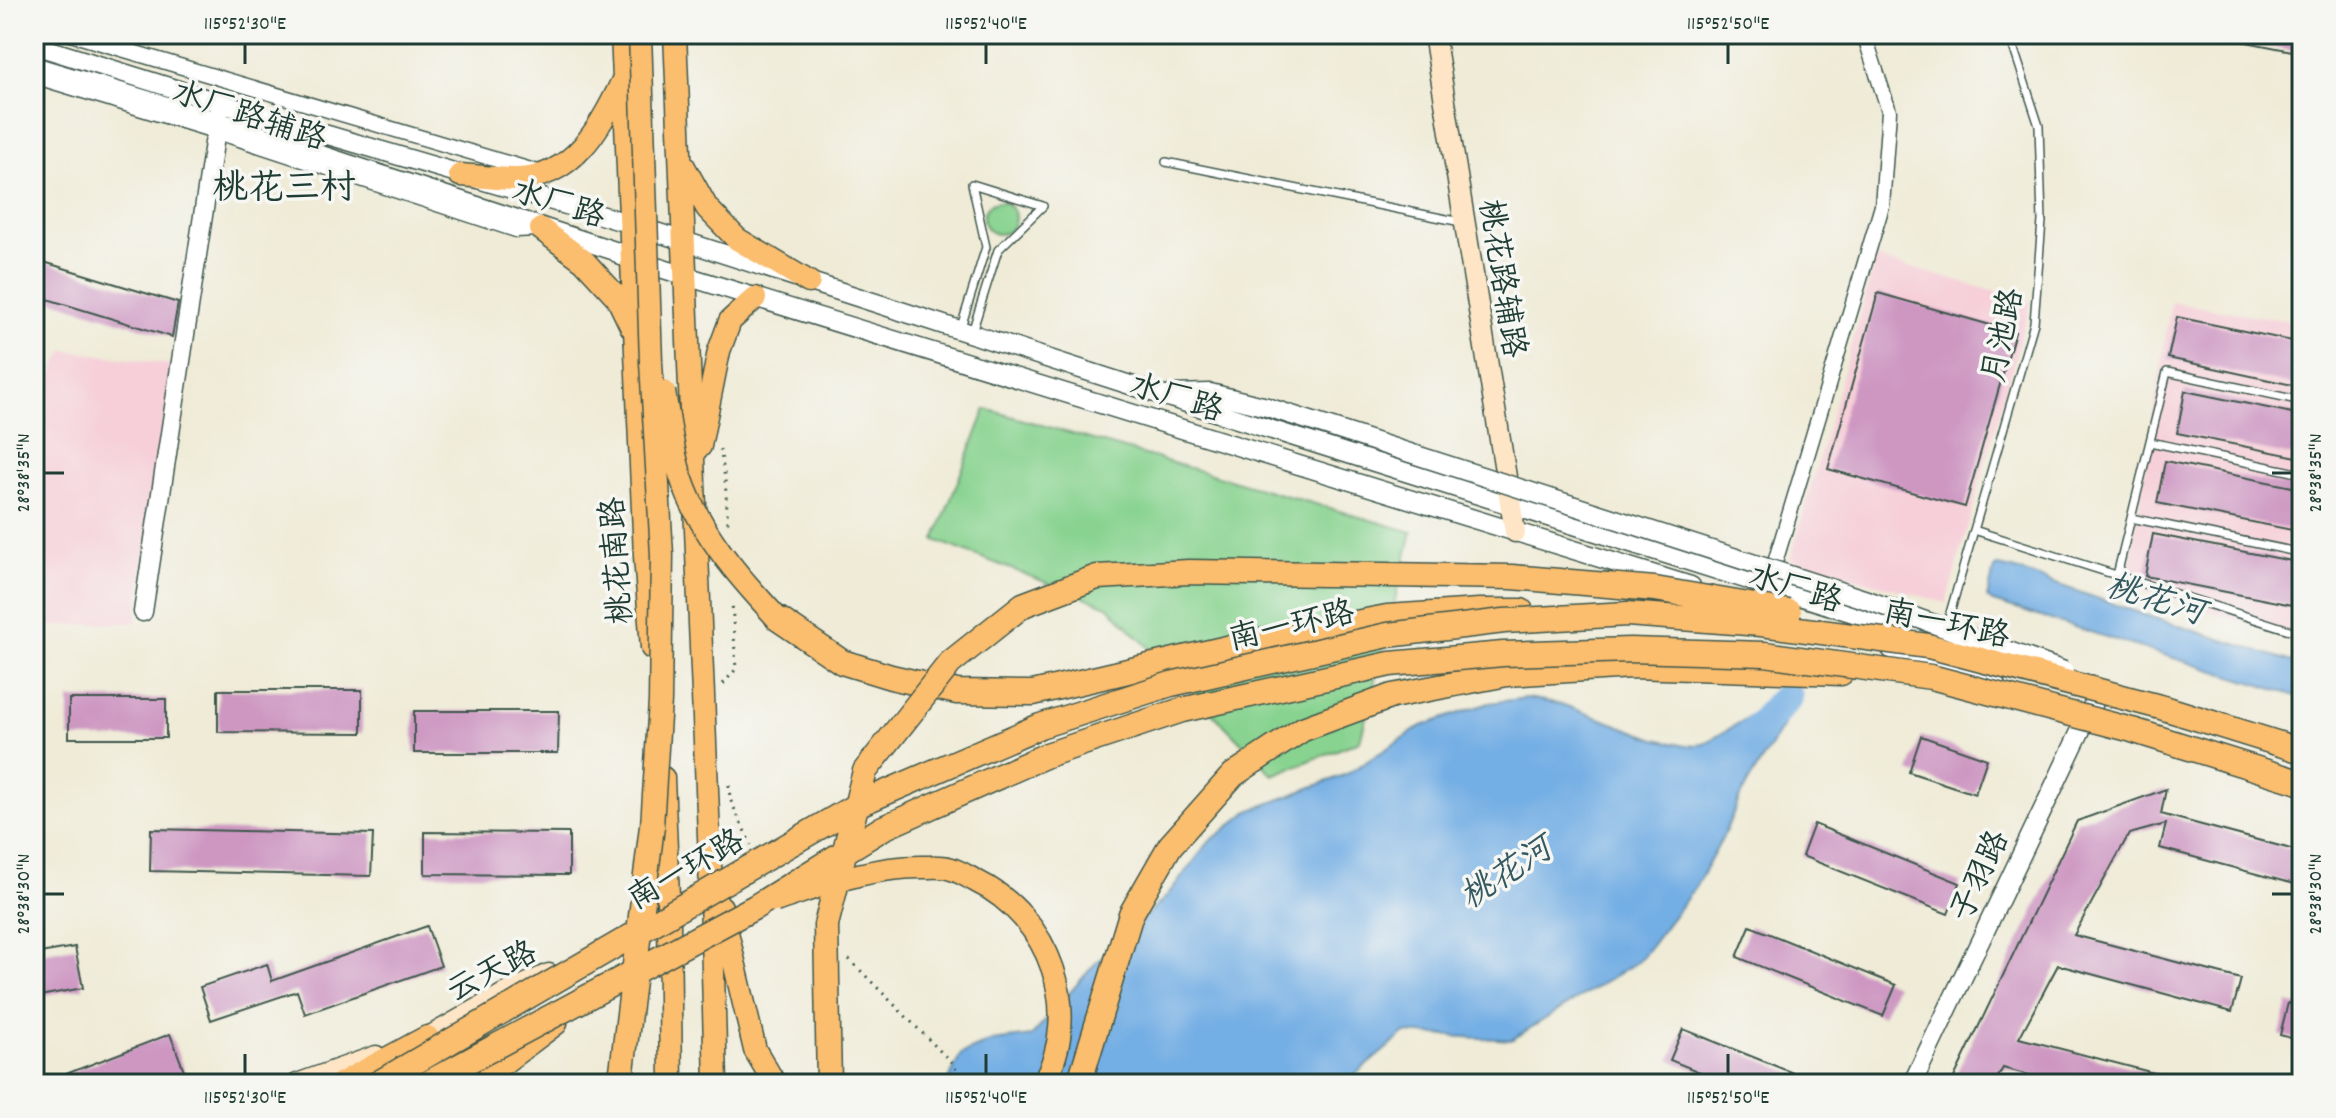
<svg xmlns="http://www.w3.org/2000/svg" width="2336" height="1118" font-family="Dekko,'LXGW WenKai TC',sans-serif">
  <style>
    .built { fill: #f6cfd9 }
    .green { fill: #88d390; stroke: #548862; stroke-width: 2 }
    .water { fill: #73aee4; stroke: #49768c; stroke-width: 2 }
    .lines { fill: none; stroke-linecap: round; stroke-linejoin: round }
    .river { stroke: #73aee4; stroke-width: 32 }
    .building { fill: #cd97c2 }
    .service-casing { stroke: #3e574c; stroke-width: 10 }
    .minor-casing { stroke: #3e574c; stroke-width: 17 }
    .tertiary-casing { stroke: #3e574c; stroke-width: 21 }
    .secondary-casing { stroke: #3e574c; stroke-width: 23 }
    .primary-casing { stroke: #3e574c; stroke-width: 25 }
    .trunk-casing { stroke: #3e574c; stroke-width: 27 }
    .path { stroke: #3e574c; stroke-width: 3; stroke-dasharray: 2 6; stroke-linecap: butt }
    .service { stroke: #fff; stroke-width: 7 }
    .minor { stroke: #fff; stroke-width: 14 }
    .tertiary { stroke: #fff; stroke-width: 18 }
    .secondary { stroke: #fde5c5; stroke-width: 20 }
    .primary { stroke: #fbbd6e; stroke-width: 22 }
    .trunk { stroke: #fbbd6e; stroke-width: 24 }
    .tertiary-bridge-casing { stroke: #3e574c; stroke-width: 21; stroke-linecap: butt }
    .primary-bridge-casing { stroke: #3e574c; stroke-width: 25; stroke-linecap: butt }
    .trunk-bridge-casing { stroke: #3e574c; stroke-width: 27; stroke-linecap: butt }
    .tertiary-bridge { stroke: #fff; stroke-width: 18 }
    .primary-bridge { stroke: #fbbd6e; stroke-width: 22 }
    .trunk-bridge { stroke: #fbbd6e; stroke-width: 24 }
    .ticks { fill: none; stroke: #1f3d34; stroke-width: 3 }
    .labels { text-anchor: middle; stroke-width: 7; stroke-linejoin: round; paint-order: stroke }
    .street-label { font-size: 32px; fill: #1f3d34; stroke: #f6f6f2 }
    .water-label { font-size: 34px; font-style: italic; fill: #345960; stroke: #f6f6f2 }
    .quarter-label { font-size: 36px; fill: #1f3d34; stroke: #f6f6f2 }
    .neatline { fill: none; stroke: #1f3d34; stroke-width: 3 }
    .ticks-label { font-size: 20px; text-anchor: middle; fill: #1f3d34 }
  </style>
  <rect width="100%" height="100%" fill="#f6f6f2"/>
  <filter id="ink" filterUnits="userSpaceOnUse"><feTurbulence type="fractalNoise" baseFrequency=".0125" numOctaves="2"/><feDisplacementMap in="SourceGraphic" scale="16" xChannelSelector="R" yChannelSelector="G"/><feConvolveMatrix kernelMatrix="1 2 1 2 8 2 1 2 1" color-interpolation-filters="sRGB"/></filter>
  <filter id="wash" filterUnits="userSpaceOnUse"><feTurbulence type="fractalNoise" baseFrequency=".006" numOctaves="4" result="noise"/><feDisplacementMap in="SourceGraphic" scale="32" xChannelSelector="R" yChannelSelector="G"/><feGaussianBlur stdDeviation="1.8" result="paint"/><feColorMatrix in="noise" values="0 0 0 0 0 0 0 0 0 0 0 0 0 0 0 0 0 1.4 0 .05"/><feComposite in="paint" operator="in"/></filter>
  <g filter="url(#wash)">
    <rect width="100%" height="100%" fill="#efebd7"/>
    <path class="built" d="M1876 258 2031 302 1946 603 1790 560Z
      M2171 302 2302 323V641L2127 585Z
      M64 350 172 365 136 622 34 627V408Z"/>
    <path class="green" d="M983 218a16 16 0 1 1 32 0a16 16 0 1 1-32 0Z
      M986 409 1412 532 1360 741 1273 775 1108 606 935 540Z"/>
    <path class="water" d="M1998 566 2013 569 2145 615 2302 665V698L1993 602 1987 598 1994 569Z
      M1527 698 1561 704 1656 739 1685 746 1704 744 1774 702 1790 714 1741 795 1722 839 1696 886 1640 960 1511 1040 1405 1033 1344 1084H947L961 1054 992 1041 1032 1036 1093 966 1166 897 1209 842 1249 811 1347 774 1422 726 1489 703Z"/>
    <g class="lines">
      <path class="river" d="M1751 737 1787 697"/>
    </g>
    <g id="blocks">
      <path class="building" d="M2242 34H2302V53L2241 41Z
        M34 259 178 303 172 337 34 295Z
        M1878 293 2015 332 1965 507 1828 469Z
        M2177 317 2302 343V387L2168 358Z
        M2185 391 2302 415V458L2177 433Z
        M2165 461 2302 489V532L2157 503Z
        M2153 534 2302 563V607L2145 576Z
        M218 690H362V733L218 732Z
        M69 699H166V738H69Z
        M414 711H559L558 753H414Z
        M1921 736 1987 759 1975 794 1909 772Z
        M2166 789 2161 814 2302 852V886L2160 848 2166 824 2129 834 2074 935 2241 979 2232 1012 2058 965 2019 1038 2177 1079 2176 1084H2063L2003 1068 1994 1084H1951L2077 821Z
        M1814 824 1960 883 1948 914 1802 856Z
        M151 829 373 834 371 876 150 871Z
        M425 832 569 833V875L425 874Z
        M427 926 441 966 305 1014 297 991 211 1020 200 987 267 964 272 981Z
        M1750 926 1896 985 1883 1016 1737 957Z
        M75 947 83 988 34 997V954Z
        M2288 1003 2302 1007V1041L2280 1035Z
        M1683 1029 1818 1083V1084H1729L1670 1060Z
        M170 1034 185 1073 156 1084H40Z"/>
    </g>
  </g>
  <g filter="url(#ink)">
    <use href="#blocks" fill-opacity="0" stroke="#3e574c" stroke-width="2"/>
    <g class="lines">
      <g class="service-casing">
        <path id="service" d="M1166 162 1461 222
          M961 327 986 247 972 184 1043 206 998 250 972 332
          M2150 442 2302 474
          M2131 518 2302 553
          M1974 530 2302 634
          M2117 575 2167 372 2302 401
          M1946 627 2034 323 2042 221 2039 126 2009 34"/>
      </g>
      <g class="minor-casing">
        <path id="minor" d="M71 34 541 173
          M34 76 215 131 516 230 537 229
          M1773 569 1882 206 1889 111 1864 34"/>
      </g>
      <g class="tertiary-casing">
        <path id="tertiary" d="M34 45 246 111 631 224 1158 394 1936 639
          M34 66 217 121 615 251 621 256 673 272 1691 586
          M1172 394 1210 393 1267 407
          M143 612 219 110
          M1891 649 1995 683
          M1912 1084 2099 692"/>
      </g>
      <g class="secondary-casing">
        <path id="secondary" d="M1434 34 1515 532
          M414 1043 427 1038 504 994 549 974
          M297 1084 376 1056
          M401 1084 441 1065"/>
      </g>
      <g class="primary-casing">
        <path id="primary" d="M622 34 645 556 652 648
          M675 34 710 860 716 1084
          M682 163 707 208 737 239 809 282
          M460 175C479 176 498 179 517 179 573 178 601 127 622 82
          M541 229 584 261 617 297 631 326
          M700 446 719 351 730 321 755 298
          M663 778 669 920 671 1084
          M721 907 755 1050 775 1084"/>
      </g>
      <g class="trunk-casing">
        <path id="trunk" d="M777 618 842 662 891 677 957 692 1033 693 1240 645 1387 617 1479 611H1521
          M342 1084 427 1038
          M474 1084 555 1023
          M1079 1084 1131 914 1170 846 1233 775 1303 729 1392 696 1507 674 1632 666 1841 673"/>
      </g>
      <path class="path" d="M720 449 725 478 728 525
        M723 684 736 669 732 601
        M729 785 730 799 751 845
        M849 959 953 1064 964 1084"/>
      <use href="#service" class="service"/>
      <use href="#minor" class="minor"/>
      <use href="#tertiary" class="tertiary"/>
      <use href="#secondary" class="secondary"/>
      <use href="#primary" class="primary"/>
      <use href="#trunk" class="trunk"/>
      <g class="tertiary-bridge-casing">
        <path id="tertiary-bridge" d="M1267 407 1867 600 2064 671"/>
      </g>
      <g class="primary-bridge-casing">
        <path id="primary-bridge" d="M640 34 651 362 662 555 660 701 652 826
          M664 392C669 420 672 450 681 477 699 532 738 576 777 618
          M775 901C824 885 871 866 924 867 931 867 941 866 948 868 958 870 968 877 976 881 1050 917 1084 1011 1043 1084"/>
      </g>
      <g class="trunk-bridge-casing">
        <path id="trunk-bridge" d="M621 1079 652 826
          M377 1084 859 804 1040 726 1171 684 1388 635 1504 621 1627 614 1761 624 1928 646 2164 708 2302 751
          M426 1084 755 907 883 828 1047 755 1182 710 1390 664 1503 654 1630 650 1765 654 1931 677 2132 730 2302 783
          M829 1084 826 925 865 771 950 663 1023 605 1097 577 1189 572 1512 577 1655 589 1789 612"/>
      </g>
      <use href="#tertiary-bridge" class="tertiary-bridge"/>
      <use href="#primary-bridge" class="primary-bridge"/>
      <use href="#trunk-bridge" class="trunk-bridge"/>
    </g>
  </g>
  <path class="ticks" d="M245 44V64M986 44V64M1728 44V64M44 473H64M2272 473H2292M44 894H64M2272 894H2292M245 1054V1074M986 1054V1074M1728 1054V1074"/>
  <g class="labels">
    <g class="street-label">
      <text transform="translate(250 114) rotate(18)" y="11">水厂路辅路</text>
      <text transform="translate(559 202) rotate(17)" y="11">水厂路</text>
      <text transform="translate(1504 278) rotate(81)" y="11">桃花路辅路</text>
      <text transform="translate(2001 335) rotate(-78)" y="11">月池路</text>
      <text transform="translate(1177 396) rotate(17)" y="11">水厂路</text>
      <text transform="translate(615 561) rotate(-94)" y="11">桃花南路</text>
      <text transform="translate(1796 587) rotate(17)" y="11">水厂路</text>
      <text transform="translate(1947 622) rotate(12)" y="11">南一环路</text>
      <text transform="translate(1291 624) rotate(-13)" y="11">南一环路</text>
      <text transform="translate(685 868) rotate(-30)" y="11">南一环路</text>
      <text transform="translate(1978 875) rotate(-65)" y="11">子羽路</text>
      <text transform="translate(491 970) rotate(-27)" y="11">云天路</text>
    </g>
    <g class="water-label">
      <text transform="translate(2156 597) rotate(17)" y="12">桃花河</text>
      <text transform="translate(1505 871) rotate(-33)" y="12">桃花河</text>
    </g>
    <g class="quarter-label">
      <text x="284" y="198">桃花三村</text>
    </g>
  </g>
  <rect width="2336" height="1118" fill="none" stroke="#f6f6f2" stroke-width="88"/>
  <rect x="44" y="44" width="2248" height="1030" class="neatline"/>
  <g class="ticks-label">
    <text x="245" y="29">115°52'30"E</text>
    <text x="986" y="29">115°52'40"E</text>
    <text x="1728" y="29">115°52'50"E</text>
    <text transform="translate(22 473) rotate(-90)" y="7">28°38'35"N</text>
    <text transform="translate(2314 473) rotate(-90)" y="7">28°38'35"N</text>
    <text transform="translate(22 894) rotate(-90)" y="7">28°38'30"N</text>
    <text transform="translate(2314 894) rotate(-90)" y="7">28°38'30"N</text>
    <text x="245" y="1103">115°52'30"E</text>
    <text x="986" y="1103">115°52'40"E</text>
    <text x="1728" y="1103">115°52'50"E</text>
  </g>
</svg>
